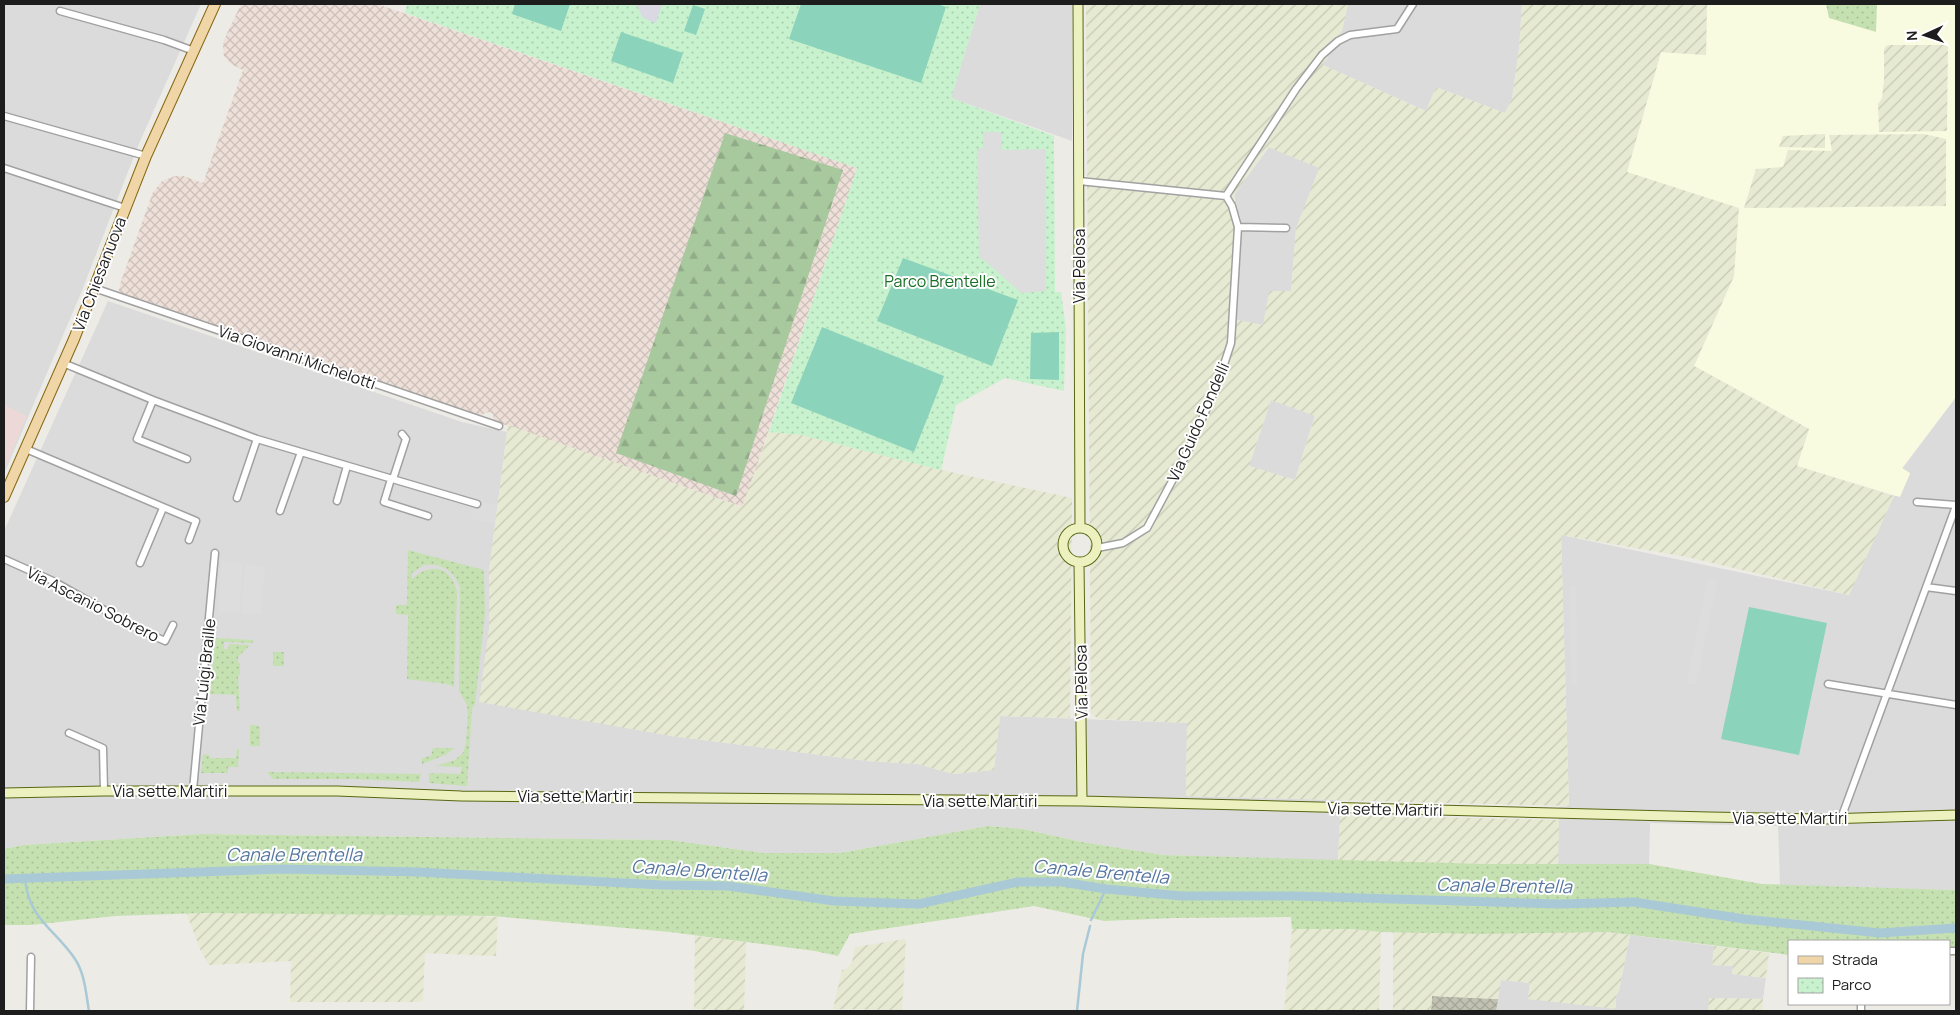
<svg xmlns="http://www.w3.org/2000/svg" width="1960" height="1015" font-family="Manrope,sans-serif">
  <style>
    .residential { fill: #dbdbdb }
    .commercial { fill: #ecd8d6 }
    .education { fill: #f9fbe0 }
    .military { fill: url(#military-cross-hatch) }
    .construction { fill: url(#construction-cross-hatch) }
    .farmland { fill: url(#farmland-furrows); fill-rule: evenodd }
    .grass { fill: url(#grass-dots) }
    .forest { fill: url(#forest-firs) }
    .park { fill: url(#park-dots) }
    .pitch { fill: #8cd3bc }
    .parking { fill: #ddd }
    .plaza { fill: #dad9e3 }
    .lines { fill: none; stroke-linecap: round; stroke-linejoin: round }
    .stream { stroke: #aac9d6; stroke-width: 2.5 }
    .canal { stroke: #aac9d6; stroke-width: 9 }
    .street-casing { stroke: #a1a1a1; stroke-width: 9 }
    .secondary-casing { stroke: #586712; stroke-width: 11 }
    .primary-casing { stroke: #856612; stroke-width: 12 }
    .street { stroke: #fff; stroke-width: 6 }
    .secondary { stroke: #ecf1bf; stroke-width: 9 }
    .primary { stroke: #f0d5a7; stroke-width: 10 }
    .labels { text-anchor: middle; stroke-width: 4; stroke-linejoin: round; paint-order: stroke }
    .street-label { font-size: 16px; fill: #1d1d1d; stroke: #fff }
    .park-label { font-size: 16px; fill: #196e25; stroke: #fff }
    .water-label { font-size: 18px; font-style: italic; fill: #5677a1; stroke: #fff }
  </style>
  <defs>
    <pattern id="military-cross-hatch" width="8" height="8" patternUnits="userSpaceOnUse" patternTransform="scale(1.25)"><rect width="8" height="8" fill="#eee0d9"/><path d="M0 0l8 8M0 8l8-8" fill="none" stroke="#ccc0ba"/></pattern>
    <pattern id="construction-cross-hatch" width="8" height="8" patternUnits="userSpaceOnUse" patternTransform="scale(1.25)"><rect width="8" height="8" fill="#c0c1b1"/><path d="M0 0l8 8M0 8l8-8" fill="none" stroke="#a5a598"/></pattern>
    <pattern id="farmland-furrows" width="10" height="10" patternUnits="userSpaceOnUse" patternTransform="scale(1.25)"><rect width="10" height="10" fill="#e7ead2"/><path d="M-1 1l2-2M0 10L10 0M9 11l2-2" fill="none" stroke="#c6c8b4"/></pattern>
    <pattern id="grass-dots" width="8" height="8" patternUnits="userSpaceOnUse" patternTransform="scale(1.25)"><rect width="8" height="8" fill="#c6e1b1"/><path d="M2 2h.1M6 6h.1" fill="none" stroke="#aac198" stroke-width="1.8" stroke-linecap="round"/></pattern>
    <pattern id="forest-firs" width="22" height="20" patternUnits="userSpaceOnUse" patternTransform="scale(1.25)"><rect width="22" height="20" fill="#a8c89e"/><path d="M5 1l3.5 6h-7zM16 11l3.5 6h-7z" fill="#90ab88"/></pattern>
    <pattern id="park-dots" width="8" height="8" patternUnits="userSpaceOnUse" patternTransform="scale(1.25)"><rect width="8" height="8" fill="#c7f2cd"/><path d="M2 2h.1M6 6h.1" fill="none" stroke="#aacfb0" stroke-width="1.8" stroke-linecap="round"/></pattern>
  </defs>
  <rect width="100%" height="100%" fill="#edebe5"/>
  <path class="residential" d="M4 4H201L138 146 81 293 4 474Z
    M980 4H1072V141L951 98Z
    M1348 4H1522L1519 49 1512 99 1505 113 1436 87 1426 111 1323 65 1342 31Z
    M1269 147 1320 168 1296 229 1291 292 1263 325 1233 320 1242 224 1234 195Z
    M108 301 462 422 507 432 489 571V627L671 736 867 761 918 764 953 774 994 770 1000 716 1187 723 1186 796 1341 800 1338 861 1164 855 1082 842 1023 829 988 826 840 853H764L670 840 202 834 23 845 4 849V531Z
    M1956 397V890L1780 885 1778 826 1650 823 1649 864 1558 865 1559 807 1569 806 1561 535 1849 595 1894 496H1900L1910 474 1902 469Z
    M1271 400 1315 415 1295 480 1249 466Z
    M1630 935 1714 946 1712 965 1733 966 1732 974 1766 978 1763 999 1710 998 1708 1011H1496L1500 980 1530 983 1528 999 1565 1002 1616 996 1619 991Z"/>
  <path class="commercial" d="M4 405 27 416 4 470Z"/>
  <path class="education" d="M1707 4H1956V397L1902 468 1910 473 1900 497 1797 466 1809 429 1694 366 1734 276 1627 172 1661 52 1706 55Z"/>
  <path class="military" d="M241 4H377L857 168 743 507 494 421 493 414 488 412 479 416 125 295 119 291 120 284 153 192 162 181 175 176H183L203 183 243 70 231 64 224 56 223 48 224 40Z"/>
  <path class="construction" d="M1432 996 1498 999 1496 1011H1431Z"/>
  <path class="farmland" d="M1086 4H1348L1342 31 1323 65 1426 111 1436 87 1505 113 1512 99 1519 49 1522 4H1707L1706 55 1661 52 1627 172 1739 208 1734 276 1694 366 1809 429 1797 466 1894 496 1849 595 1687 557 1561 535 1569 806 1186 796 1187 723 1098 719 1091 713ZM1268 147 1319 168 1296 229 1291 291H1269L1263 325 1233 319 1242 224 1234 195ZM1271 400 1315 416 1295 480 1249 466Z
    M1889 45H1948L1947 131 1879 132 1878 104 1882 98 1884 80V50L1886 46Z
    M1825 134V148L1779 147 1783 136Z
    M1924 134 1946 139V206L1744 208 1756 169 1783 167 1788 150 1832 151 1829 135Z
    M508 425 742 507 769 432 801 435 941 470 1072 498 1070 718 1000 716 994 770 953 774 918 764 867 761 671 736 479 702 489 628V571Z
    M1340 815 1559 820 1558 865 1338 861Z
    M186 913H365L498 917 496 956 425 953 423 1000 419 1002H290L291 961 209 965 201 951Z
    M1292 929H1351L1381 932 1379 1011H1284Z
    M1393 932H1608L1630 935 1619 991 1616 996V1009L1528 999 1530 983 1501 980 1498 999 1432 996 1431 1011H1393Z
    M695 936 746 942 744 1011 694 1009Z
    M906 939 902 1010 833 1009 842 970 847 969 852 962 855 947Z
    M1714 946 1769 953 1766 978 1732 974 1733 966 1712 965Z
    M1709 998 1763 999 1762 1011H1708Z"/>
  <path class="grass" d="M1826 4H1877L1876 32 1829 18Z
    M408 550 484 570 485 614 475 704 472 709 467 786 429 783V773L460 774 462 767 436 766 455 760 463 753 466 743 468 715 467 705 459 691 460 588C454 570 442 563 424 565L412 573V579C430 563 450 565 457 591L454 687 447 684 407 679 408 615 396 614V605H407Z
    M215 638 254 640 252 643 224 642V649H228L229 644 250 645 238 657V662L240 664V674L238 677 240 711H237L236 695 210 694Z
    M273 652H284V666H273Z
    M250 725 260 726V746H250Z
    M433 748H455L445 755 422 764V758L431 756Z
    M237 749H239L238 767H228V773H201L203 754 209 755 210 758H236Z
    M267 772 421 774 419 782 352 779H273Z
    M988 826 1023 829 1082 842 1164 855 1487 864H1649L1762 884 1956 890V956H1949V941H1789V955L1608 932 1480 934 1381 932 1351 929H1292L1291 917 1175 918 1104 921 1034 906 850 934 838 956 815 951 670 932 492 916 201 913 115 916 31 925H4V849L23 845 202 834 670 840 764 853H840Z"/>
  <path class="forest" d="M725 133 843 170 736 496 616 453Z"/>
  <path class="park" d="M407 4H980L951 98 1054 136 1055 292H1061L1066 329 1064 391 1005 378 956 405 941 470 801 435 769 432 857 168 405 13Z"/>
  <path class="pitch" d="M515 4H570L561 31 512 14Z
    M801 4H937L946 7 921 83 789 39Z
    M693 5 705 9 696 35 684 31Z
    M621 32 683 53 673 83 611 61Z
    M903 258 1018 300 992 366 877 321Z
    M822 327 944 376 914 452 791 403Z
    M1059 332V380L1030 379 1031 333Z
    M1749 607 1827 623 1799 755 1721 739Z"/>
  <path class="parking" d="M983 132H1001L1002 150 1046 149V291L1021 293 984 260 979 258 977 149 983 148Z
    M475 500 497 506 494 524 470 518Z
    M222 560 243 563 239 613 218 612Z
    M245 564 265 567 261 614 241 613Z
    M1708 578 1718 580 1696 685 1686 683Z
    M1569 587H1576L1578 686H1572Z"/>
  <path class="plaza" d="M636 4H662L656 23 643 18Z"/>
  <g class="lines">
    <path class="stream" d="M25 878C28 919 55 929 75 959 85 974 86 994 89 1011
      M1091 920 1106 889
      M1077 1011 1083 954 1090 926"/>
    <path class="canal" d="M4 879 283 869 418 872 662 885 728 886 834 901 919 904 1018 882H1062L1106 889 1182 896H1294L1559 904 1634 902 1744 919 1880 933 1956 928"/>
    <g class="street-casing">
      <path id="street" d="M60 11 164 40 194 51
        M4 116 146 156
        M4 168 125 208
        M1079 181 1226 196 1232 206 1238 227 1231 343 1218 383 1187 453 1147 528 1123 543 1097 548
        M1226 196 1296 89 1322 55 1338 41 1350 35 1397 29 1413 4
        M1238 227 1286 228
        M94 288 499 426
        M63 363 153 400 257 439 477 504
        M153 400 137 439 187 459
        M26 449 196 521 189 540
        M391 479 384 502 428 516
        M393 479 406 439 402 434
        M237 498 257 439
        M337 501 347 466
        M1917 502 1956 505
        M280 511 301 452
        M4 559 53 581 138 629 165 641 173 625
        M140 563 163 508
        M1926 587 1956 591
        M1828 684 1956 705
        M69 733 103 748 104 791
        M193 790 215 553
        M1844 818 1843 813 1956 506
        M1949 951H1956
        M1861 1004V1011
        M30 1011 31 957"/>
    </g>
    <g class="secondary-casing">
      <path id="secondary" d="M1078 4 1080 528
        M1063 545a17 17 0 1 1 34 0a17 17 0 1 1-34 0Z
        M1079 563 1082 801
        M4 793 104 791H337L461 796 1082 801 1709 817 1825 819 1956 815"/>
    </g>
    <g class="primary-casing">
      <path id="primary" d="M4 497 74 339 146 156 215 4"/>
    </g>
    <use href="#street" class="street"/>
    <use href="#secondary" class="secondary"/>
    <use href="#primary" class="primary"/>
  </g>
  <g class="labels">
    <g class="street-label">
      <text transform="translate(1079 266) rotate(-90)" y="6">Via Pelosa</text>
      <text transform="translate(99 274) rotate(-69)" y="6">Via Chiesanuova</text>
      <text transform="translate(297 357) rotate(19)" y="6">Via Giovanni Michelotti</text>
      <text transform="translate(1198 422) rotate(-66)" y="6">Via Guido Fondelli</text>
      <text transform="translate(93 604) rotate(27)" y="6">Via Ascanio Sobrero</text>
      <text transform="translate(204 672) rotate(-84)" y="6">Via Luigi Braille</text>
      <text transform="translate(1081 682) rotate(-91)" y="6">Via Pelosa</text>
      <text x="170" y="797">Via sette Martiri</text>
      <text x="575" y="802">Via sette Martiri</text>
      <text x="980" y="807">Via sette Martiri</text>
      <text transform="translate(1385 809) rotate(1)" y="6">Via sette Martiri</text>
      <text x="1790" y="824">Via sette Martiri</text>
    </g>
    <g class="park-label">
      <text x="940" y="287">Parco Brentelle</text>
    </g>
    <g class="water-label">
      <text x="294" y="861">Canale Brentella</text>
      <text transform="translate(699 871) rotate(4)" y="6">Canale Brentella</text>
      <text transform="translate(1101 872) rotate(5)" y="6">Canale Brentella</text>
      <text transform="translate(1504 886) rotate(1)" y="6">Canale Brentella</text>
    </g>
  </g>
  <rect width="1960" height="1015" fill="none" stroke="#1d1d1d" stroke-width="10"/>
  <rect x="1788" y="940" width="162" height="65" fill="#ffffff" stroke="#a5a5a5"/>
  <rect x="1798" y="956" width="25" height="8" fill="#f0d5a7" stroke="#a5a5a5"/>
  <text x="1832" y="965" font-size="15" fill="#1d1d1d">Strada</text>
  <rect x="1798" y="978" width="25" height="15" fill="url(#park-dots)" stroke="#a5a5a5"/>
  <text x="1832" y="990" font-size="15" fill="#1d1d1d">Parco</text>
  <g transform="translate(1925 35) rotate(267)" stroke="#ffffff" stroke-width="4" paint-order="stroke">
  <path d="M0-4L9 19L0 12L-9 19Z" fill="#1d1d1d"/>
  <text y="-8" font-size="14" font-weight="bold" text-anchor="middle" fill="#1d1d1d">N</text>
  </g>
</svg>
